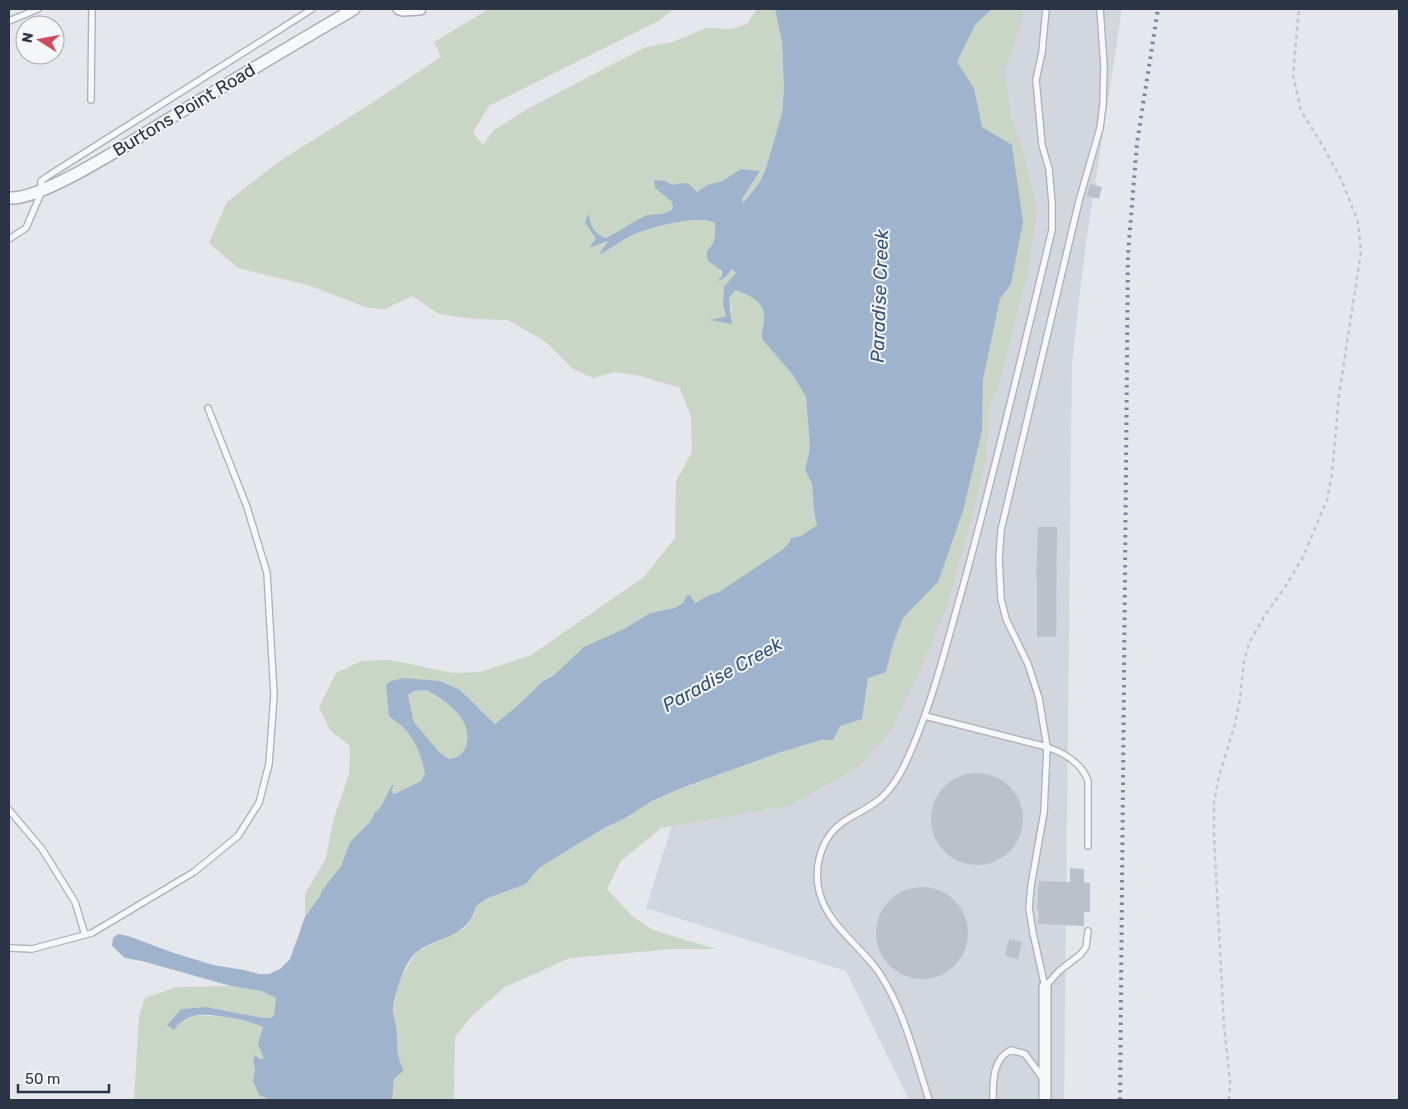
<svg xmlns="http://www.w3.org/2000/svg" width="1408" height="1109" font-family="Rubik,sans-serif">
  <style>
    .built { fill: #d2d6de }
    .green { fill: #c9d6c5 }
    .water { fill: #9fb4cc; fill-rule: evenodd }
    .building { fill: #bbc0ca }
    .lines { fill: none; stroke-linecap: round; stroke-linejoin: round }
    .service-casing { stroke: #a9aeb7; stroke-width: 8 }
    .minor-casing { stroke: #a9aeb7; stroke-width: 14 }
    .path { stroke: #c2c5cb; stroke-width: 2.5; stroke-dasharray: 4 4; stroke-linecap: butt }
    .service { stroke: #f7f8fa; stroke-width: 5.5 }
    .minor { stroke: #f7f8fa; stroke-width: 11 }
    .rail { stroke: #7d8696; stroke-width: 4; stroke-dasharray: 2.5 5; stroke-linecap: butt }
    .labels { text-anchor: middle; stroke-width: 4; stroke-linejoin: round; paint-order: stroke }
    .street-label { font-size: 18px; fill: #2b3445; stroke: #f4f6f9 }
    .water-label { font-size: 19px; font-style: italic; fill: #34527a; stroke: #f4f6f9 }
  </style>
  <rect width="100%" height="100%" fill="#e4e7ec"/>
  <path class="built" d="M992 9H1122L1085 250 1072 362 1064 1100H909L846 971 646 908 684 787 963 511 1000 299Z"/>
  <path class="green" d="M489 9H674L658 21 489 106 473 132 483 145 494 130 531 107 646 47 673 42 706 28 732 29 747 24 757 9H775L782 43 784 88 782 113 765 171 759 183 744 202H741V199L759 171 741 169 722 181 707 185 697 192 691 185H673L665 181 654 180 655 188 671 201 673 207 671 209 661 214 646 215 606 238C595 234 590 226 589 214L585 222 596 239 589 245 592 247 609 241 601 254C612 248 623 239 635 234 650 227 701 214 715 223V237L713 244 722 276 718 280 726 277 732 269 736 273 723 305 726 316 711 320 730 316 732 311 729 298 735 290C746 294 763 300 764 315 765 323 761 331 762 339L792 374 806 397 810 448 805 470 812 484 814 512 818 525 801 536 791 538 789 543 782 550 719 592 709 595 695 603 686 596 683 603 674 608 650 613 543 681 517 706 495 724 480 709 403 678 389 709V716C393 720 398 723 402 726 415 739 422 756 426 774L421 781 394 794 391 791 392 785 380 808 375 812 370 822 350 842 341 866 322 890 320 896 305 917V894L326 858 333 821 349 774 350 746 330 730 319 707 336 673 361 661 390 660 453 673 481 672 531 655 644 577 675 538 676 481 692 452 691 417 680 388 641 376 615 372 593 378 573 369 546 342 508 320 474 319 439 314 412 296 385 309 368 308 308 285 238 268 209 243 227 202 280 161 375 101 441 57 434 42Z
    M992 9H1022V20L1005 70 1011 117 1023 150 1037 210 1028 273 998 388 989 407 986 460 968 531 947 607 924 662 891 731 859 766 792 805 661 828 621 861 607 889 632 916 653 930 716 949H673L570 958 505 987 472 1016 455 1037 454 1100H392V1091L398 1060 396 1026 393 1012 398 983 416 952 465 928 474 915 476 906 488 898 526 884 539 868 604 828 622 820 652 801 684 787 781 752 821 740H833L840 726 862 719 868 678 886 672 893 644 903 618 938 582 982 431 983 380 1000 299 1011 284 1012 145 981 127 974 88 957 62 975 25Z
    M426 690C446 700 474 720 466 746 463 755 458 758 449 759L439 752 414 722 408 695 414 691Z
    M231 986 261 991 276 998 274 1015 271 1018H264L206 1007 181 1009 168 1025 178 1024 196 1015 225 1017 256 1023 263 1027 264 1060 259 1059 255 1055 253 1059 255 1069 253 1081 268 1100H134L139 1016 145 998 177 987Z"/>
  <path class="water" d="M775 9H992L975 25 957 62 974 88 982 127 1012 145 1023 222 1011 284 1000 299 983 380 982 431 963 511 938 582 903 618 893 644 886 672 868 678 862 719 840 726 833 740H821L781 752 684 787 652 801 622 820 604 828 539 868 526 884 488 898 476 906C469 937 440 936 418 951 405 959 394 995 393 1010 393 1015 395 1020 396 1025 399 1044 394 1053 404 1070L394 1079 392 1100H268L266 1098 259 1095 253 1081 255 1069 253 1060 255 1055 260 1059H264L258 1044 263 1027C249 1020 211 1013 197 1015 188 1017 178 1023 174 1030L167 1025 181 1009 206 1007 264 1018H271L274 1015 276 998 261 991 231 986 142 961 125 958 112 946 113 938 118 934 128 936 174 953 213 965 244 970 259 974H269L280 969 290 959 305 917 320 896 322 890 341 866 350 842 370 822 375 812 380 808 392 785H394L391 791 394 794 421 781 425 774C422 756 415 739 402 726 398 723 393 720 389 716L386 685 391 681 403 678 440 681 460 690 495 724 517 706 543 681 554 675 584 647 624 629 650 613 674 608 683 603 686 596 690 595 695 603 709 595 719 592 782 550 789 543 791 538 801 536 817 525 814 512 812 484 805 470 810 448 806 397 792 374 762 339C761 331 765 323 764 315 763 300 746 294 735 290L729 298C731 309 730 315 732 324L710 320 726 316 723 305 724 287 736 273 732 269 726 277 716 282 722 276V271L708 261C705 247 708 253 713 243 716 237 715 229 715 223 701 214 650 227 635 234 623 239 612 248 601 254L600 253 608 241 592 247 589 246 596 239 585 222 589 213C590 225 594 234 606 238L646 215 661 214 671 210 673 207 671 201 655 188 654 180 665 181 673 185C686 182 688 181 697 192L707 185 722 181 741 169 760 171 742 199V202H744L759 183 765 171 782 113 784 88 782 43ZM426 690C446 700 474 720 466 746 463 755 457 758 449 759L439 752 414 722 408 695 414 691Z"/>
  <path class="building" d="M1090 184 1102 187 1099 199 1087 196Z
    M1038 527H1057L1056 637H1037V578H1036Z
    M931 819a46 46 0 1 1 92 0a46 46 0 1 1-92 0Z
    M1070 868 1084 869V882L1090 883V912H1086L1084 913V926L1038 924 1039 910H1037L1039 881 1070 882Z
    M876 933a46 46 0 1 1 92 0a46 46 0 1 1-92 0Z
    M1009 939 1022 942 1018 959 1005 956Z"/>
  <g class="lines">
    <g class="service-casing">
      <path id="service" d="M9 21 38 9
        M91 100 92 9
        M9 239 26 228 42 191 41 181 48 176 312 9
        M925 716 1047 747C1064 753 1082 763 1088 781V846
        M9 810 42 849 75 902 85 935
        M9 948 32 949 92 933 194 872 238 836 259 803 269 764 274 695 267 573 247 507 208 408
        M1045 987 1033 933 1029 908 1031 886 1044 812 1047 747 1039 698 1028 664 1006 619 1001 599 999 559 1001 530 1079 201 1100 128 1103 105 1104 66 1100 9
        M1045 987 1059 971 1081 954 1086 947 1088 931
        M929 1100C915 1057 904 1009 878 971 858 943 823 922 818 885 815 861 823 836 843 822 855 814 869 808 880 799 896 785 905 765 913 746 934 696 947 642 962 590 995 471 1023 350 1052 230V203L1049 169 1042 145 1036 80 1042 52 1046 9
        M993 1100C993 1083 992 1059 1011 1050L1025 1054 1042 1077"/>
    </g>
    <g class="minor-casing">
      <path id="minor" d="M399 9 403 10 420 9
        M9 198C43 201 141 135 174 116 234 80 294 44 354 9
        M1045 1100V987"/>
    </g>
    <path class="path" d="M1229 1100 1230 1080 1224 1026 1220 950 1214 835V802L1219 776 1235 724 1240 699 1244 661 1250 641 1265 615 1285 587 1303 557 1327 500 1332 474 1339 395 1361 252 1358 222 1341 179 1320 141 1301 111 1293 75 1299 9"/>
    <use href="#service" class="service"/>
    <use href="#minor" class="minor"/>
    <path class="rail" d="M1120 1100 1128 254 1137 143 1158 9"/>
  </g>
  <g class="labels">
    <g class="street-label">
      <text transform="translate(184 110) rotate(-31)" y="6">Burtons Point Road</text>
    </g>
    <g class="water-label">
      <text transform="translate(879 296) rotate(-88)" y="7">Paradise Creek</text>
      <text transform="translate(722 674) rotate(-29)" y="7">Paradise Creek</text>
    </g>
  </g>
  <rect width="1408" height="1109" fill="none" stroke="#2b3445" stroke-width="20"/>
  <g transform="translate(40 40) rotate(281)"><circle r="24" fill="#f4f6f9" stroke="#a4a8b1"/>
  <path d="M0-4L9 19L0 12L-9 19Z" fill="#d1495b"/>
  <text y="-8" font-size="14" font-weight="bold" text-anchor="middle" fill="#2b3445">N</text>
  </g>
  <path d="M18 1084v8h91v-8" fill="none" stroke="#2b3445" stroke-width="2.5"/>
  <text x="25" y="1084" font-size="15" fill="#2b3445" stroke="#f4f6f9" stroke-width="4" paint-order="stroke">50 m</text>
</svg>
